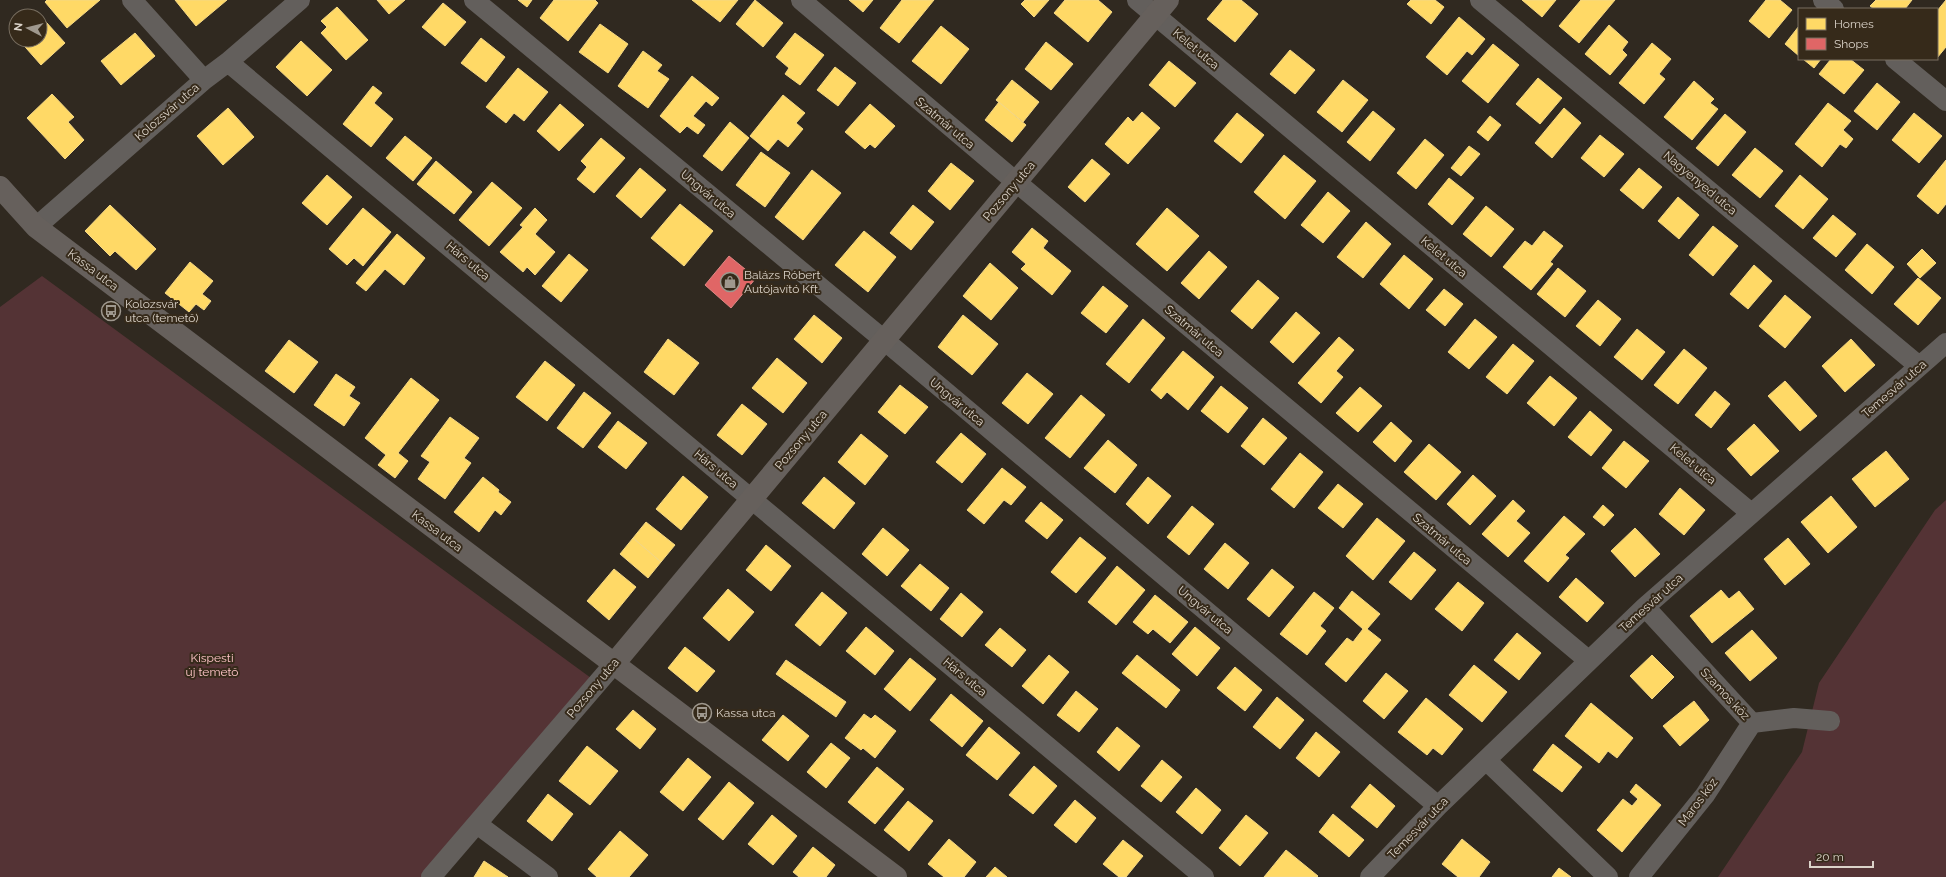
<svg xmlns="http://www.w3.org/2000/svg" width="1946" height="877" font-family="Raleway,sans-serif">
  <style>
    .green { fill: #543335 }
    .homes { fill: #ffd966; stroke: #f4d784 }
    .shops { fill: #e06666; stroke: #de8784 }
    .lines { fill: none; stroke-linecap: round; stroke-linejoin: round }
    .street { stroke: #635f5c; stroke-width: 20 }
    .secondary { stroke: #66605c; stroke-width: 22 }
    .labels { text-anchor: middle; stroke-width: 4; stroke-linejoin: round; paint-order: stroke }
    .street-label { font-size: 12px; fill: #dbd3c9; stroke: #362a1a }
    .poi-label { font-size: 12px; fill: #dbd3c9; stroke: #362a1a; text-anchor: start }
    .park-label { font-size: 12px; fill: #ffc5c8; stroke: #362a1a }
  </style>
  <rect width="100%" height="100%" fill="#302920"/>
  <path class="green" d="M42 276 591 678 430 877H0V307Z
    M1946 500V877H1718L1802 752 1819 683 1935 510Z"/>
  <path class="homes" d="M47 0H100L67 28 45 2Z
    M175 0H227L196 26Z
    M377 0H405L389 14Z
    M518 0H532L527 7Z
    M554 0H595L598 3 568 41 540 18Z
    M692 0H738L720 22Z
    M755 0 783 23 763 47 736 24Z
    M849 0H873L863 12Z
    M902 0H934L899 43 880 28Z
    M1025 0H1049L1034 17 1021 4Z
    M1065 0H1098L1112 12 1088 42 1054 13Z
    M1223 0H1241L1258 14 1235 42 1207 19Z
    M1411 0H1435L1444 7 1431 24 1407 4Z
    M1522 0H1556L1542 17Z
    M1581 0H1615L1579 43 1559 26Z
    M1766 0H1780L1792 10 1769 38 1749 21Z
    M1876 0H1912L1905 9H1874L1870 6Z
    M1946 0V47L1937 58V11Z
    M443 3 466 22 445 46 422 27Z
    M337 7 368 40 346 60 321 33 327 27 321 21Z
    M37 12 65 43 41 65 19 40H40V16H33Z
    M1459 17 1485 39 1472 55 1467 51 1447 75 1426 57Z
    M600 24 628 44 608 73 579 52Z
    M1609 25 1628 42 1622 50 1627 55 1610 75 1585 54Z
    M941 26 969 49 941 84 912 61Z
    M1799 26V56L1785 44Z
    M135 33 155 56 121 85 101 61Z
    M795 33 824 55 800 85 785 74 789 68 776 57Z
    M481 38 505 57 486 82 461 63Z
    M301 41 332 70 307 96 276 67Z
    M1046 42 1073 64 1051 90 1025 69Z
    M1652 43 1671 59 1659 74 1665 79 1644 104 1619 83Z
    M1493 44 1519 65 1488 103 1462 81Z
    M1290 50 1315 70 1295 94 1270 74Z
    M643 51 662 65 657 71 669 79 648 108 618 86Z
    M1803 59H1821L1814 68Z
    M1831 59H1850L1864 70 1844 94 1819 74Z
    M1169 61 1196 83 1175 107 1149 85Z
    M835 67 856 83 838 106 817 90Z
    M518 68 548 92 524 121 514 113 506 123 486 107Z
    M692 76 719 98 712 106 706 101 693 116 705 125 698 134 687 126 680 133 660 116Z
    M1538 78 1562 98 1540 124 1516 104Z
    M1012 80 1039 102 1023 122 996 100Z
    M1343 80 1368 100 1342 132 1317 112Z
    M1694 81 1714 99 1710 103 1718 109 1692 140 1664 117Z
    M1877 83 1900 102 1877 130 1854 111Z
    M373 86 382 93 374 103 393 119 371 147 343 124Z
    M52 94 74 117 68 122 84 140 65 159 27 118Z
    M783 95 805 113 796 123 803 129 788 147 778 139 768 151 750 136Z
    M999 102 1026 125 1012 142 985 120Z
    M1828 103 1851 121 1843 130 1853 139 1846 148 1840 144 1822 167 1795 144Z
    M560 104 584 125 559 151 537 131Z
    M870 104 895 126 875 148 870 144 865 149 845 132Z
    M228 108 254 137 223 165 197 136Z
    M1564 108 1581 123 1552 158 1535 143Z
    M1373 111 1395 129 1370 161 1347 142Z
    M1142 112 1160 128 1128 164 1105 144 1128 117 1133 122Z
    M1237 113 1264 135 1241 163 1214 141Z
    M1914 113 1942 136 1919 163 1892 140Z
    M1725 114 1746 132 1718 166 1696 148Z
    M1490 116 1501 125 1488 141 1477 132Z
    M730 122 749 138 722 171 703 156Z
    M1600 135 1624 154 1604 177 1581 158Z
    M405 136 432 158 413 181 386 158Z
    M601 138 625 158 594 193 577 179 587 167 581 161Z
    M1425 139 1444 155 1416 189 1397 173Z
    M1469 146 1480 154 1461 176 1451 168Z
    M1755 148 1783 171 1760 198 1732 175Z
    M761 152 790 173 765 207 736 185Z
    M1284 155 1316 181 1285 219 1254 192Z
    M1092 159 1110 174 1085 202 1068 187Z
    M1946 160V204L1938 214 1917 196Z
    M436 161 472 192 454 214 417 184Z
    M951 163 974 181 950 210 928 191Z
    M640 168 666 190 641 218 616 196Z
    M1639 168 1662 187 1643 209 1620 190Z
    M812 170 841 193 803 240 775 217Z
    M327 175 352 197 327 225 302 203Z
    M1800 175 1828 199 1803 229 1775 206Z
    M1449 178 1474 198 1452 225 1428 204Z
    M492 182 522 208 489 246 459 220Z
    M1328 192 1350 211 1323 243 1301 225Z
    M1678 197 1699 215 1679 239 1658 221Z
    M680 204 713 231 684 266 651 238Z
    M110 205 156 249 136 270 115 251 110 256 85 231Z
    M913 205 934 222 911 250 890 233Z
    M1486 206 1514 229 1491 257 1463 234Z
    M363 208 391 232 363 266 354 258 347 265 329 249Z
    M535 208 547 220 535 234 555 252 535 275 527 267 523 272 500 252 523 227 520 225Z
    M1167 208 1199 236 1167 271 1136 244Z
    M1833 215 1856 234 1836 257 1813 238Z
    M1366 222 1391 244 1363 278 1337 257Z
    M1713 226 1738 246 1713 276 1689 255Z
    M1032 228 1048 241 1043 248 1071 271 1052 295 1021 269 1026 264 1012 252Z
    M864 231 896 257 868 292 835 265Z
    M1544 231 1563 246 1550 262 1553 264 1531 290 1503 267 1525 241 1532 246Z
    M397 234 425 258 404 285 385 269 366 291 356 283Z
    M1867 244 1894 267 1872 294 1845 270Z
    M1922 249 1936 263 1920 278 1907 264Z
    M1209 251 1227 267 1199 299 1181 283Z
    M569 254 588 270 561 302 542 286Z
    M1404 255 1433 279 1409 309 1380 284Z
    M190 262 213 281 202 294 211 301 204 310 196 304 189 312 165 293Z
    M990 263 1018 288 991 320 963 296Z
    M1754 265 1772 281 1748 309 1730 294Z
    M1558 268 1586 291 1565 317 1537 294Z
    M1918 278 1941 298 1918 325 1894 304Z
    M1258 280 1279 298 1252 329 1231 311Z
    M1103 286 1128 306 1106 333 1081 313Z
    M1444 289 1463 304 1445 326 1426 310Z
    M1785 295 1811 317 1785 348 1759 326Z
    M1598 300 1621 319 1600 346 1576 326Z
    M1296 312 1320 333 1293 363 1270 342Z
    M814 315 842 338 822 363 794 339Z
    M963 315 998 344 972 375 938 347Z
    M1143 319 1165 338 1129 383 1106 364Z
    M1475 319 1497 337 1469 369 1448 352Z
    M1637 329 1665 352 1642 380 1614 357Z
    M1339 337 1354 350 1336 371 1343 377 1321 403 1298 383Z
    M668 339 699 363 674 395 644 372Z
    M1851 339 1875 365 1845 392 1822 366Z
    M289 340 318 362 294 393 265 371Z
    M1513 344 1534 361 1507 394 1486 377Z
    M1684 349 1707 368 1678 404 1654 385Z
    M1183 351 1214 377 1188 410 1167 392 1161 399 1151 390Z
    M777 358 807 383 783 413 752 388Z
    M545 361 575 385 547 421 516 397Z
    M1027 373 1053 394 1028 424 1002 403Z
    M336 374 355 387 349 396 360 403 344 426 314 405Z
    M1550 376 1577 398 1554 426 1527 403Z
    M411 378 439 400 398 453 408 461 395 478 378 465 386 455 365 438Z
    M1785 381 1817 416 1800 431 1768 396Z
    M900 385 928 407 905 434 878 412Z
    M1221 386 1248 408 1228 433 1201 411Z
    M1360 387 1382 406 1358 432 1336 413Z
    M1715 391 1730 404 1711 428 1695 415Z
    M584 392 611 413 583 448 557 428Z
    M1081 395 1105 415 1070 458 1045 438Z
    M742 404 767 424 742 455 717 435Z
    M1590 411 1612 430 1591 456 1568 437Z
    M450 417 479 438 464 458 471 463 445 499 418 479 430 462 421 456Z
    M1263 418 1287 438 1264 465 1241 446Z
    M618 421 647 443 626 469 598 447Z
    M1391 422 1412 441 1395 462 1373 442Z
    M1754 424 1779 451 1751 476 1727 449Z
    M961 433 986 454 962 483 936 462Z
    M861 434 888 456 865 485 838 462Z
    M1108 440 1137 465 1115 493 1084 468Z
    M1624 441 1649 461 1626 488 1602 468Z
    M1429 444 1461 472 1436 500 1404 472Z
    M1886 451 1909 479 1875 507 1852 479Z
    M1300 453 1323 472 1294 508 1271 489Z
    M1002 468 1026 487 1011 505 1004 500 984 524 967 510Z
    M1473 475 1496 496 1470 525 1447 504Z
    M683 476 708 497 681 530 656 509Z
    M483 477 499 490 498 492 511 502 501 515 495 510 479 532 454 512Z
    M824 477 855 503 834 529 802 503Z
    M1148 477 1171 496 1148 524 1126 504Z
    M1338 484 1363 504 1343 528 1318 508Z
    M1680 488 1705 510 1684 535 1659 514Z
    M1831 496 1857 527 1828 553 1801 522Z
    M1513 500 1525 511 1516 521 1530 533 1508 557 1482 534Z
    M1041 502 1063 520 1047 539 1025 521Z
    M1603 505 1614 515 1604 526 1593 517Z
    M1192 506 1214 524 1189 555 1167 537Z
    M1564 516 1585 534 1565 555 1569 558 1548 582 1524 561Z
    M1377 518 1405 541 1373 580 1346 556Z
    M646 522 675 545 661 562 633 538Z
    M883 528 909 550 887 576 862 554Z
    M1635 528 1660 554 1635 577 1611 551Z
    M1080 537 1106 558 1076 593 1051 572Z
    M633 538 661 562 648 578 620 554Z
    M1788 538 1810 564 1785 585 1764 559Z
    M1225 543 1249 563 1228 589 1204 569Z
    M766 545 791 566 771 591 746 570Z
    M1414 552 1436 570 1411 600 1389 582Z
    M920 564 949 588 931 611 901 586Z
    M1117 566 1145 590 1116 625 1088 602Z
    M614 569 636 587 609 620 587 601Z
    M1272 569 1294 587 1269 617 1247 599Z
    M1576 578 1604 603 1587 622 1559 597Z
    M1458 582 1484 603 1462 631 1435 609Z
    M728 589 754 612 729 641 703 618Z
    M1721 590 1729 599 1739 591 1754 609 1712 643 1690 616Z
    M1352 591 1380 614 1367 629 1381 640 1346 682 1325 664 1347 638 1353 642 1363 629 1339 608Z
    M822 592 847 613 820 646 795 625Z
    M1314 592 1334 608 1320 626 1326 631 1307 655 1280 634Z
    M961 593 983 612 962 637 940 619Z
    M1155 595 1188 622 1170 643 1153 629 1148 634 1133 622Z
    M866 627 894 651 875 675 846 651Z
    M1195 627 1220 648 1197 676 1172 654Z
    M1000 628 1026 650 1012 667 985 645Z
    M1752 630 1777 658 1750 681 1725 653Z
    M1517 633 1541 653 1519 680 1494 660Z
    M685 647 715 671 697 692 668 668Z
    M1049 655 1069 672 1043 704 1022 686Z
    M1137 655 1180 690 1166 708 1122 673Z
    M1652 655 1674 677 1652 699 1630 676Z
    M910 658 936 679 910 711 884 689Z
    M786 660 846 702 836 717 776 674Z
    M1474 665 1507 692 1482 722 1449 695Z
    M1235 667 1262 690 1245 711 1217 688Z
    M1386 673 1408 691 1384 719 1363 701Z
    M1076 691 1098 709 1079 732 1057 715Z
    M951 694 983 721 962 747 930 720Z
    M1277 697 1304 720 1280 749 1253 727Z
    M1426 698 1463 729 1442 755 1433 748 1427 755 1398 732Z
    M1694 701 1709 720 1680 746 1663 726Z
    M1591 703 1633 738 1617 758 1608 751 1599 763 1565 736Z
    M633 710 656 729 640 749 616 729Z
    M864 714 871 719 875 715 896 731 875 758 863 748 861 750 845 738Z
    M783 715 809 736 788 761 762 740Z
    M989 727 1020 753 997 780 966 755Z
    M1117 727 1140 746 1119 771 1097 752Z
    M1316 732 1340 752 1319 777 1296 758Z
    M831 743 850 758 826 788 807 772Z
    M1553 744 1582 767 1562 792 1533 770Z
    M587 746 618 771 590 805 559 781Z
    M688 758 711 777 683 811 660 792Z
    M1162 760 1182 777 1161 802 1141 786Z
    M1034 766 1057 786 1033 814 1009 795Z
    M877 767 904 789 875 824 848 802Z
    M729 782 754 803 723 840 698 819Z
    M1370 784 1395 806 1377 828 1351 807Z
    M1636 784 1661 805 1622 852 1597 830 1623 799 1632 806 1638 799 1630 792Z
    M1196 788 1221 810 1202 834 1176 812Z
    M548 794 573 814 552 841 527 821Z
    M1075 800 1096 818 1076 843 1054 825Z
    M908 801 933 821 909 851 884 830Z
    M1333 814 1364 840 1349 857 1319 832Z
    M772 815 797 836 773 865 748 844Z
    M1246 815 1268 833 1240 866 1219 848Z
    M620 831 648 855 629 877H597L588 869Z
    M949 839 976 862 964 877H944L928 864Z
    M1462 839 1490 862 1479 877H1458L1442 864Z
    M1123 840 1143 856 1126 877H1119L1103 864Z
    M813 847 835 865 826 877H799L793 872Z
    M1286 850 1318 876 1317 877H1264Z
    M484 861 508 877H474Z
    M995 867 1007 877H986Z
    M1559 868 1571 877H1552Z"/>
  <path class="shops" d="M729 256 756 278 731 308 705 285Z"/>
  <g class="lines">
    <path class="street" d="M132 0 204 80
      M474 0 884 340 1438 806
      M801 0 1016 182 1588 660
      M1137 0 1751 513
      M1480 0 1919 366
      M1823 0 1834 9
      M1895 59 1946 101
      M228 62 1204 877
      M36 227 204 80 228 62 300 0
      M1645 607 1752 723 1794 718 1830 721
      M1486 760 1608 877
      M477 824 548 877
      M431 877 613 665
      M1370 877 1438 806 1645 607 1946 343
      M1639 877 1705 795 1752 723"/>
    <path class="secondary" d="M0 187 36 227 896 877
      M613 665 1168 0"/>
  </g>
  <defs>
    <g id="shop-ring" transform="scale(1)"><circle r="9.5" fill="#362a1a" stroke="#9f988e" stroke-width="1.5"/><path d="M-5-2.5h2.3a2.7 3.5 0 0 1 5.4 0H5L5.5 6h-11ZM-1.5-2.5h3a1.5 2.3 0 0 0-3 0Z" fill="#9f988e"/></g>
    <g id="bus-ring" transform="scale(1)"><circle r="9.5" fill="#362a1a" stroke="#9f988e" stroke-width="1.5"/><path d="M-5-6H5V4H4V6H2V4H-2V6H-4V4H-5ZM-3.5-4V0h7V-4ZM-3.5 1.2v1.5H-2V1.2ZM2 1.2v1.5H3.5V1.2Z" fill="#9f988e"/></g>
  </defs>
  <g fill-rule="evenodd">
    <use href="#shop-ring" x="730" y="282"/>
    <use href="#bus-ring" x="111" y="311"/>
    <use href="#bus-ring" x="702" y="713"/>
  </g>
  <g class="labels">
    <g class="street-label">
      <text transform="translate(1196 49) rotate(40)" y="4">Kelet utca</text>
      <text transform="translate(167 112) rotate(-41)" y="4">Kolozsvár utca</text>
      <text transform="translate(945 123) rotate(40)" y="4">Szatmár utca</text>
      <text transform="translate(1700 183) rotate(40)" y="4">Nagyenyed utca</text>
      <text transform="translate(1009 191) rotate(-50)" y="4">Pozsony utca</text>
      <text transform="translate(708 194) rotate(40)" y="4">Ungvár utca</text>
      <text transform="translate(1444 257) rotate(40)" y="4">Kelet utca</text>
      <text transform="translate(468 261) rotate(40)" y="4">Hárs utca</text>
      <text transform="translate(93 270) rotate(37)" y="4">Kassa utca</text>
      <text transform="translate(1194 331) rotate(40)" y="4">Szatmár utca</text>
      <text transform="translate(1894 389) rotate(-41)" y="4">Temesvár utca</text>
      <text transform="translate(957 402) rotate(40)" y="4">Ungvár utca</text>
      <text transform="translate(801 440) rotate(-50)" y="4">Pozsony utca</text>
      <text transform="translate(1693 464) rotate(40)" y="4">Kelet utca</text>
      <text transform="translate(716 469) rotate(40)" y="4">Hárs utca</text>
      <text transform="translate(437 531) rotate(37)" y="4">Kassa utca</text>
      <text transform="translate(1442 539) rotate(40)" y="4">Szatmár utca</text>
      <text transform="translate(1651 603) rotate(-42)" y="4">Temesvár utca</text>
      <text transform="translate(1205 610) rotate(40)" y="4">Ungvár utca</text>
      <text transform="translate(965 677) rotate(40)" y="4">Hárs utca</text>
      <text transform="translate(593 688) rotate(-50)" y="4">Pozsony utca</text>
      <text transform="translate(1725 694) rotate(47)" y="4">Szamos köz</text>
      <text transform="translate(1698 802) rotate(-53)" y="4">Maros köz</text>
      <text transform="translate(1418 828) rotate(-46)" y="4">Temesvár utca</text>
    </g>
    <g class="poi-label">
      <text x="744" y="279">Balázs Róbert<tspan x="744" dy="14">Autójavító Kft.</tspan></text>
      <text x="125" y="308">Kolozsvár<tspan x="125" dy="14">utca (temető)</tspan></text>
      <text x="716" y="717">Kassa utca</text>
    </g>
    <g class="park-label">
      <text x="212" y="662">Kispesti<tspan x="212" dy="14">új temető</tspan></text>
    </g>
  </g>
  <rect x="1798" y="8" width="140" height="52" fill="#362a1a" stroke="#786e60"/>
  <rect x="1806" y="18" width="20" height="12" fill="#ffd966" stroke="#786e60"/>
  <text x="1834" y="28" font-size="12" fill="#dbd3c9">Homes</text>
  <rect x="1806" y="38" width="20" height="12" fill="#e06666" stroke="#786e60"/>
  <text x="1834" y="48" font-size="12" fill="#dbd3c9">Shops</text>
  <g transform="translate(28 28) rotate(277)"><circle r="19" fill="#362a1a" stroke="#786e60"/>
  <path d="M0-3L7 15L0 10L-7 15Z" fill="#9f988e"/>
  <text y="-6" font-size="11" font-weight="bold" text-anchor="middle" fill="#dbd3c9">N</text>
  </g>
  <path d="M1810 861v6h63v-6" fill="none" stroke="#dbd3c9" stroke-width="2"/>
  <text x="1816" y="861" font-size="12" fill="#dbd3c9" stroke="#362a1a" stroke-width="3" paint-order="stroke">20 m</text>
</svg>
